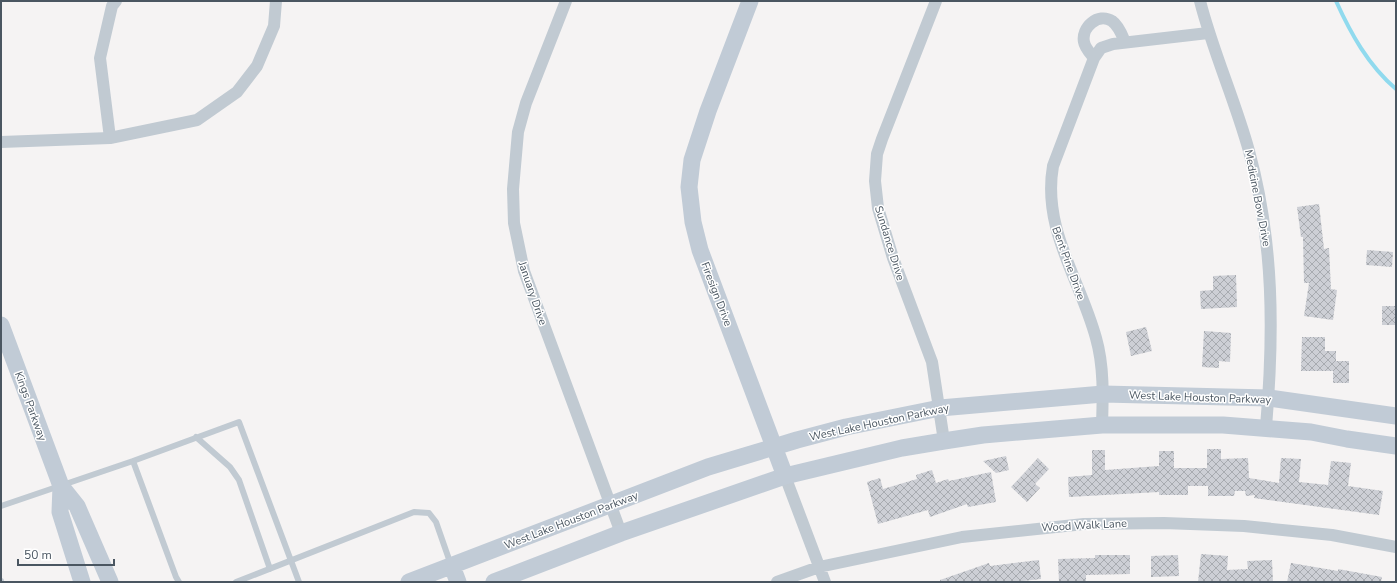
<svg xmlns="http://www.w3.org/2000/svg" width="1397" height="583" font-family="'Nunito Sans',sans-serif">
  <style>
    .lines { fill: none; stroke-linecap: round; stroke-linejoin: round }
    .stream { stroke: #90daee; stroke-width: 4 }
    .building { fill: url(#building-cross-hatch) }
    .lane { stroke: #c1cad2; stroke-width: 6 }
    .street { stroke: #c1cad2; stroke-width: 12 }
    .secondary { stroke: #c1cbd6; stroke-width: 17 }
    .labels { text-anchor: middle; stroke-width: 3; stroke-linejoin: round; paint-order: stroke }
    .street-label { font-size: 11px; fill: #4a5661; stroke: #fff }
  </style>
  <defs>
    <pattern id="building-cross-hatch" width="8" height="8" patternUnits="userSpaceOnUse"><rect width="8" height="8" fill="#cdcfd5"/><path d="M0 0l8 8M0 8l8-8" fill="none" stroke="#a8abb0"/></pattern>
  </defs>
  <rect width="100%" height="100%" fill="#f5f3f3"/>
  <g class="lines">
    <path class="stream" d="M1336 1C1351 34 1368 65 1396 89"/>
  </g>
  <path class="building" d="M1319 204 1324 249 1329 248 1331 289 1337 290 1333 320 1304 316 1309 283H1304L1303 237H1301L1297 207Z
    M1367 250 1393 252 1392 267 1366 265Z
    M1236 275 1237 307 1201 309 1200 291 1213 290V276Z
    M1382 306H1396V325H1382Z
    M1146 327 1152 351 1131 356 1126 332Z
    M1204 331 1231 333 1230 362 1219 361V368L1202 367Z
    M1302 337H1325V351H1336V361H1349V383H1333V371H1301Z
    M1207 449H1221V459L1248 458 1249 478 1279 483 1281 458 1301 459 1299 482 1328 485 1331 461 1351 463 1348 486 1383 491 1379 515 1254 498 1255 495 1246 496 1245 491H1235L1234 496H1208V486H1188V495H1159V492L1069 497 1068 477 1092 475V450H1105V470L1159 466V451H1174V468H1207Z
    M1006 456 1009 470 996 473 983 461Z
    M1038 458 1049 469 1035 484 1040 488 1027 502 1011 487Z
    M932 470 936 483 948 479 949 481 991 472 996 502 968 507 967 504 930 517 928 510 878 524 867 482 880 478 883 489 917 479 916 475Z
    M1201 554 1228 556 1227 570 1248 569 1247 561 1272 560 1273 582H1198Z
    M1095 555H1130V574L1086 575V582H1059L1058 559 1095 558Z
    M1178 555 1179 576 1151 577V556Z
    M1039 560 1041 579 1014 582H940V580L989 563 990 566Z
    M1291 563 1338 571V569L1382 577 1381 582H1287Z"/>
  <g class="lines">
    <path class="lane" d="M196 437 230 467 239 480 270 569
      M133 461 176 577 179 582
      M1 506 133 461 239 422 299 582
      M1 581V582
      M236 582 414 512 429 513 436 522 451 565"/>
    <path class="street" d="M566 1 526 103 518 132 513 189 514 223 524 271 621 533
      M936 1 882 139 877 154 875 181 878 208 893 258 932 362 944 441
      M1200 1C1213 52 1235 100 1249 151 1274 242 1274 333 1266 427
      M1094 58C1090 53 1085 48 1084 42 1081 28 1098 12 1112 21 1119 26 1122 35 1125 42
      M110 138 100 58 112 6 116 1
      M1 142 110 138 197 120 237 92 257 66 274 26 276 1
      M1102 425C1103 396 1104 366 1096 338 1080 279 1042 229 1053 166L1094 58 1101 48 1113 44 1208 33
      M785 476 825 582
      M777 582 819 567 962 537 1084 524 1164 523 1244 526 1332 535 1396 547"/>
    <path class="secondary" d="M750 1 708 111 692 160 689 187 693 222 700 250 785 476
      M1 325 61 486 77 506 110 582
      M61 486 60 512 82 582
      M452 566 458 582
      M409 582 708 467 797 440 846 427 940 408 1103 394 1269 398 1396 416
      M494 582 621 533 785 476 902 448 944 441 983 435 1102 425H1223L1311 432 1347 439 1396 446"/>
  </g>
  <g class="labels">
    <g class="street-label">
      <text transform="translate(1258 198) rotate(79)" y="4">Medicine Bow Drive</text>
      <text transform="translate(890 243) rotate(73)" y="4">Sundance Drive</text>
      <text transform="translate(1069 263) rotate(70)" y="4">Bent Pine Drive</text>
      <text transform="translate(533 293) rotate(71)" y="4">January Drive</text>
      <text transform="translate(717 294) rotate(69)" y="4">Firesign Drive</text>
      <text transform="translate(1200 397) rotate(2)" y="4">West Lake Houston Parkway</text>
      <text transform="translate(31 406) rotate(70)" y="4">Kings Parkway</text>
      <text transform="translate(879 422) rotate(-12)" y="4">West Lake Houston Parkway</text>
      <text transform="translate(571 520) rotate(-21)" y="4">West Lake Houston Parkway</text>
      <text transform="translate(1084 525) rotate(-3)" y="4">Wood Walk Lane</text>
    </g>
  </g>
  <rect width="1397" height="583" fill="none" stroke="#4a5661" stroke-width="4"/>
  <path d="M18 559v6h96v-6" fill="none" stroke="#4a5661" stroke-width="2"/>
  <text x="24" y="559" font-size="12" fill="#4a5661" stroke="#ffffff" stroke-width="3" paint-order="stroke">50 m</text>
</svg>
